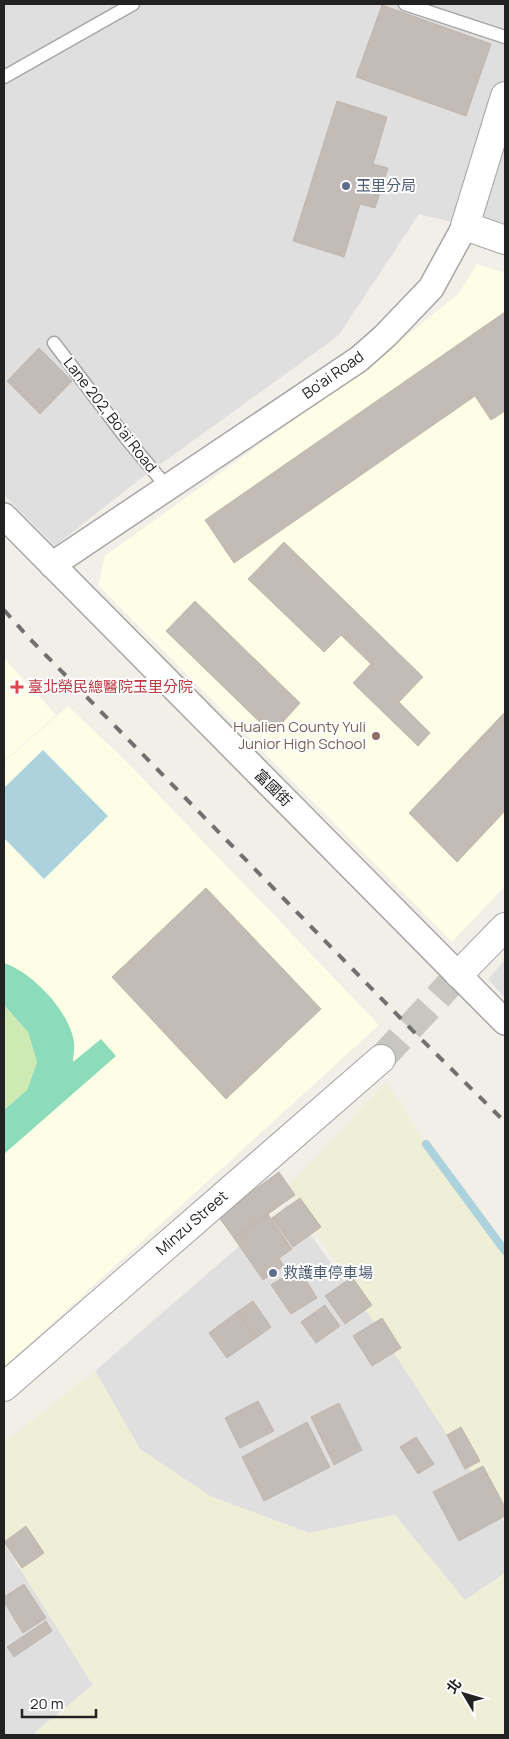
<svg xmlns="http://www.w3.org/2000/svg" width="509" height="1739" font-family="Manrope,'Noto Sans TC',sans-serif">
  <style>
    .residential { fill: #e0dfdf }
    .education { fill: #fefde6 }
    .farmland { fill: #eeefd6 }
    .grass { fill: #cee9b2 }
    .pitch { fill: #8cdcbb }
    .water { fill: #acd3dd }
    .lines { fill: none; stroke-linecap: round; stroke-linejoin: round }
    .stream { stroke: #acd3dd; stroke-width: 8 }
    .building { fill: #c2bbb6; stroke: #c3b5ac }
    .tertiary-tunnel { stroke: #c8c6c1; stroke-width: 28; stroke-dasharray: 28 14; stroke-linecap: butt }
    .service-casing { stroke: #a6a6a6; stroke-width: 15 }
    .minor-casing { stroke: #a6a6a6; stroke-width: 28 }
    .tertiary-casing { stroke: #a6a6a6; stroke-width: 30 }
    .service { stroke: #fff; stroke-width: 12 }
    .minor { stroke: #fff; stroke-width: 25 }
    .tertiary { stroke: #fff; stroke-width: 28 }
    .rail { stroke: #707070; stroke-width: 4; stroke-dasharray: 10 10; stroke-linecap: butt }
    .service-dot { fill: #5c6f8a; stroke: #fff; stroke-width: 2 }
    .health-dot { fill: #e0444e; stroke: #fff; stroke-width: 2 }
    .education-dot { fill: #8d6e63; stroke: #fff; stroke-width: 2 }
    .labels { text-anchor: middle; stroke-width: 4; stroke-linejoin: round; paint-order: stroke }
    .service-label { font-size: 15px; fill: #4e5e75; stroke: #fff; text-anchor: start }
    .street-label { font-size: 15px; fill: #222; stroke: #fff }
    .health-label { font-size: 15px; fill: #be3a42; stroke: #fff; text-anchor: start }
    .education-label { font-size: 15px; fill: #785e54; stroke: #fff; text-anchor: end }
  </style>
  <rect width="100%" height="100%" fill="#f2efe9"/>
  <path class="residential" d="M4 4H505V239L460 224 419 214 338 336 136 482 55 546 4 495Z
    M505 960V998L488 979Z
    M288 1204 407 1367 505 1523V1573L465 1601 395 1515 309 1533 210 1496 140 1449 95 1371Z
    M4 1543 93 1685 32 1735H4Z"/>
  <path class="education" d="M477 264 505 273V886L452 942 98 585 105 556 377 360 459 293Z
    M4 658 56 715 4 761Z
    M68 706 127 762 379 1025 4 1367V762Z"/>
  <path class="farmland" d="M387 1082 426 1144 505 1251V1524L287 1188Z
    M95 1371 140 1449 210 1496 309 1533 395 1515 465 1600 505 1573V1735H32L93 1685 4 1543V1443Z"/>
  <path class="grass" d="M4 1005 28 1032 37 1062 27 1090 4 1110Z"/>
  <path class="pitch" d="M4 963C32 972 70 1012 74 1042 75 1049 73 1056 73 1062L101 1039 116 1056 4 1154V1110L27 1090 37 1062 28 1032 4 1005Z"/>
  <path class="water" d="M43 750 108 816 44 879 4 838V788Z"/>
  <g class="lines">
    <path class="stream" d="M426 1144 505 1251"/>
  </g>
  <path class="building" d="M382 5 491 44 466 116 356 77Z
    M337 101 387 117 373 164 388 168 375 208 360 204 344 257 293 241Z
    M505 312V411L491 420 475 396 234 563 205 520Z
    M39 348 72 381 40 414 7 381Z
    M284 542 423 677 399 702 430 733 418 746 353 683 371 664 341 635 324 652 248 579Z
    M195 601 300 703 272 734 166 631Z
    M505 712V811L457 862 409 813Z
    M206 888 321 1009 226 1099 112 977Z
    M279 1172 295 1195 234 1238 218 1216Z
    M300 1198 321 1227 293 1247 272 1218Z
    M268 1214 292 1249 279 1258 284 1266 263 1280 234 1238Z
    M298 1268 317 1298 291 1314 271 1285Z
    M352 1277 372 1305 345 1324 325 1296Z
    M253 1301 271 1327 256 1338 237 1312Z
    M325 1305 340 1326 316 1343 301 1322Z
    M237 1312 256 1338 227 1358 209 1333Z
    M382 1318 401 1348 372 1366 353 1336Z
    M258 1401 274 1431 240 1448 225 1418Z
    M339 1403 362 1450 334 1465 311 1417Z
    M307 1422 330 1467 264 1501 242 1457Z
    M461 1427 480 1461 465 1469 447 1435Z
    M416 1437 434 1464 418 1474 400 1447Z
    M483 1466 505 1507V1516L459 1541 433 1492Z
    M26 1526 44 1553 22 1568 4 1542Z
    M24 1584 46 1618 23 1633 4 1602V1597Z
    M46 1621 52 1631 14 1657 7 1647Z"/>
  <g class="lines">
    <path class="tertiary-tunnel" d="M381 1059 459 974"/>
    <g class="service-casing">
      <path id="service" d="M405 4 505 37
        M4 77 133 4
        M54 343 126 438 167 487"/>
    </g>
    <g class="minor-casing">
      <path id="minor" d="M4 516 505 1022
        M52 565 359 359 385 336 431 288 465 226"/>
    </g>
    <g class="tertiary-casing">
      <path id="tertiary" d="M505 96 465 226 505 240
        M459 974 505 927
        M4 1387 381 1059"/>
    </g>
    <use href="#service" class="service"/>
    <use href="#minor" class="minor"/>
    <use href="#tertiary" class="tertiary"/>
    <path class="rail" d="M4 610 29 638 416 1034 505 1122"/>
  </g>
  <g class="service-dot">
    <circle cx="346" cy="186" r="5"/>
    <circle cx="273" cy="1273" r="5"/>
  </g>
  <path class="health-dot" d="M14.5 679.5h5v5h5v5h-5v5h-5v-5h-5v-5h5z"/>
  <circle class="education-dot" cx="376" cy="736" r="5"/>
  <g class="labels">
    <g class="service-label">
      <text x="356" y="191">玉里分局</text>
      <text x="283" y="1278">救護車停車場</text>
    </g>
    <g class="street-label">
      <text transform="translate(333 375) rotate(-35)" y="5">Bo'ai Road</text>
      <text transform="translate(110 415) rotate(52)" y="5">Lane 202, Bo'ai Road</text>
      <text transform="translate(273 788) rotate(45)" y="5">富國街</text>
      <text transform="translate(192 1223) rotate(-41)" y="5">Minzu Street</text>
    </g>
    <g class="health-label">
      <text x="28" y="692">臺北榮民總醫院玉里分院</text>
    </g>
    <g class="education-label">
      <text x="366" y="732">Hualien County Yuli<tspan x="366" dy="17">Junior High School</tspan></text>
    </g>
  </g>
  <rect width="509" height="1739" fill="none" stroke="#222222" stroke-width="10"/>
  <g transform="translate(464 1694) rotate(308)" stroke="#ffffff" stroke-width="4" paint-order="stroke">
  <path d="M0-4L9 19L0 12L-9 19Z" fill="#222222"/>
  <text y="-8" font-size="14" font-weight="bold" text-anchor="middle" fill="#222222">北</text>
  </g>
  <path d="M22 1709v8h74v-8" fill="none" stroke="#222222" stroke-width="2.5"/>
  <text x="30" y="1709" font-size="15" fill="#222222" stroke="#ffffff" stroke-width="4" paint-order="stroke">20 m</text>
</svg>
